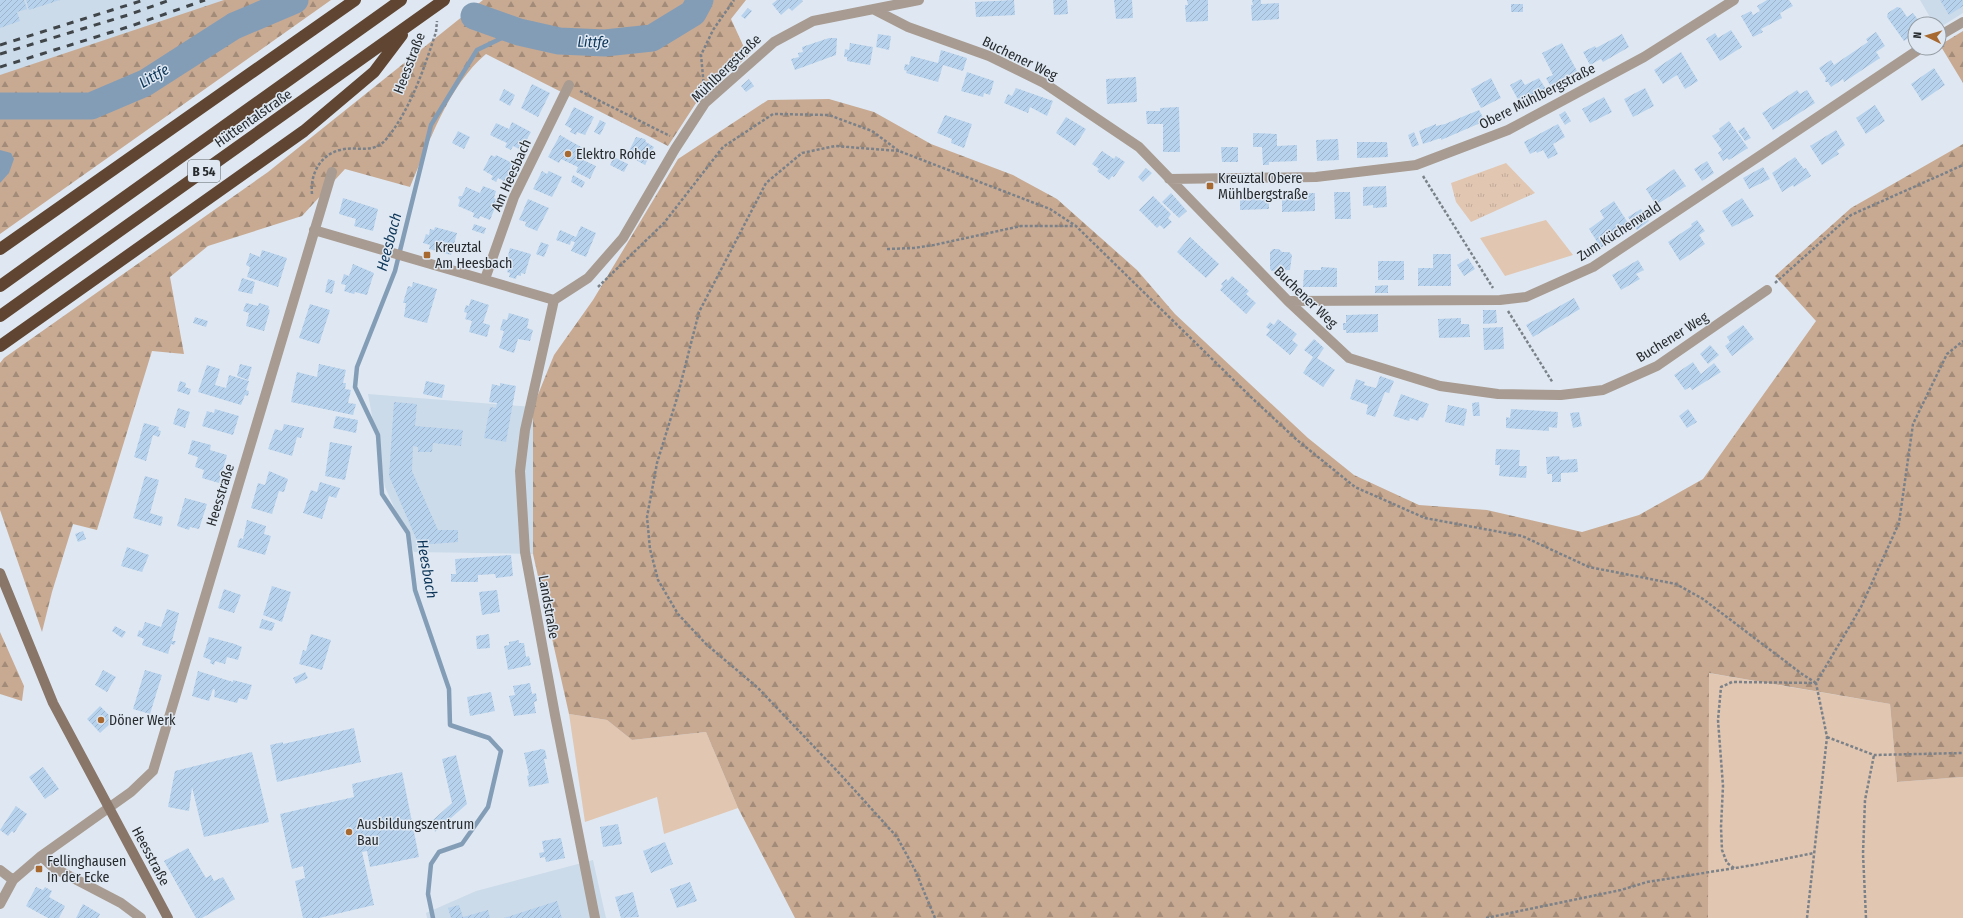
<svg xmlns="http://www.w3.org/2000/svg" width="1963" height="918" font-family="'Fira Sans Condensed',sans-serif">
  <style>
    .built { fill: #ccdbe9 }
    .grass { fill: #e1c6b1 }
    .forest { fill: url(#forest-firs) }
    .park { fill: url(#park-tufts) }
    .water { fill: #849db7 }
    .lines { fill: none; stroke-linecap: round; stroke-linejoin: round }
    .stream { stroke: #849db7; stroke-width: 4.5 }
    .river { stroke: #849db7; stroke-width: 27 }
    .building { fill: url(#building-hatch) }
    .path { stroke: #7b8188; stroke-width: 2.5; stroke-dasharray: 3 2; stroke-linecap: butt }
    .street { stroke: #a89b91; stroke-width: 10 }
    .secondary { stroke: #897668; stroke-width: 10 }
    .highway { stroke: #604632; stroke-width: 12 }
    .rail { stroke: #41464a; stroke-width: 3; stroke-dasharray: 7 7; stroke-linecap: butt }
    .poi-dot { fill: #a86931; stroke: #dfe8f2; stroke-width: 1.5 }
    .labels { text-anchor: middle; stroke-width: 3; stroke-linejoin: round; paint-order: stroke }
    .shield { fill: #dfe8f2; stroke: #5e6469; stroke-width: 1 }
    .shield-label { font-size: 13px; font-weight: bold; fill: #272b2e }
    .street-label { font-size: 14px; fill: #272b2e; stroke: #dfe8f2 }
    .poi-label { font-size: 14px; fill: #272b2e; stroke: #dfe8f2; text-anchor: start }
    .water-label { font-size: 15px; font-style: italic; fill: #0c3558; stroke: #dfe8f2 }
  </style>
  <defs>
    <pattern id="forest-firs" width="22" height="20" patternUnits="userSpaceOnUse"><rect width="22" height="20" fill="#c8aa93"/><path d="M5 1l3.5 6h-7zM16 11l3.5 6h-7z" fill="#a28b78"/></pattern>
    <pattern id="park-tufts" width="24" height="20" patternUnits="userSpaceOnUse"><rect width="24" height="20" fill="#e1c6b1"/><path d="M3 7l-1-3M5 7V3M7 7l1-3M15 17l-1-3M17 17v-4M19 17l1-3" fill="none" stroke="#c1aa99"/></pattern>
    <pattern id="building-hatch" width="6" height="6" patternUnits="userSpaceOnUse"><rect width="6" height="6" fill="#b7d2ed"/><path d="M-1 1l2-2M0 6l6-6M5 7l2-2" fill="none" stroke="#9db4cc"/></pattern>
  </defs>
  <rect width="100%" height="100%" fill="#dfe8f2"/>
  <path class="built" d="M0 0H226L0 77Z
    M1920 0H1963V13L1939 28V24H1934Z
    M368 394 533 407V554L414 552 385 487Z
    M593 860 606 918H427L426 913 476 891Z"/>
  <path class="grass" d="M1546 220 1573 255 1505 276 1480 238Z
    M1708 673 1890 704 1897 782 1963 777V918H1708Z
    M569 714 607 720 632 740 706 732 738 808 664 834 657 797 585 822Z"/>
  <path class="forest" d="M224 0H331L0 234V75Z
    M483 0H746L731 19 748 56 698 100 668 146 486 54C448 86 429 143 410 187L345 169 302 216 208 246 170 277 184 354 152 351 97 530 73 524 52 592 42 632 0 510V363L4 358 268 172Z
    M1963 31V83L1940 45Z
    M829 99 874 112 931 144 1013 175 1057 199 1137 270 1175 314 1308 438 1354 475 1419 505 1487 510 1582 532 1639 515 1703 479 1816 321 1775 276 1851 208 1963 144V777L1897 782 1890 704 1709 673 1708 918H795L738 808 706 732 632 740 607 720 569 714 533 554V407L554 355 593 300 678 159 768 100Z
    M0 632 24 686 22 701 0 694Z"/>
  <path class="park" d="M1506 163 1535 193 1471 222 1456 202 1451 183Z"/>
  <path class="water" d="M0 150 11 153 14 159 9 173 0 183Z"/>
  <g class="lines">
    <path class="stream" d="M433 918 428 894 431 864 439 852 462 844 488 807 501 751 489 738 450 725 449 689 415 590 408 533 382 494 378 435 355 387 357 367 395 271 431 125 477 50 508 35 519 32"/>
    <path class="river" d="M474 16 519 32 559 41 605 43 652 38 693 13 700 0
      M0 106H91L145 83 234 26 295 0"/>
  </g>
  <path class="building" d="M0 0H24L27 9 17 12 20 21 0 28Z
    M26 0H60L29 10Z
    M777 0H802L803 1 792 11 789 8 781 15 772 4Z
    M1014 0 1015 15 976 17 975 2Z
    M1053 0H1067L1068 14 1054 15Z
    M1114 0H1132L1133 18 1116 19Z
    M1187 0H1208V21L1186 22 1185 5H1188Z
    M1252 0H1261V4L1279 3V19L1252 21 1251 5H1253Z
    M1767 0H1789L1793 6 1780 13 1782 18 1761 29 1763 32 1753 37 1741 16 1751 11 1753 15 1760 11 1757 6Z
    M1940 0H1963V6L1949 15Z
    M1511 4H1523V12H1511Z
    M1897 7 1901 8 1907 17 1913 13 1921 24H1915V34L1904 41 1887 17 1888 13Z
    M748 8 752 11 745 19 741 16Z
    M1731 30 1742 47 1720 61 1706 39 1715 33 1718 38Z
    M1876 32 1885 46 1876 52 1880 58 1844 82 1843 79 1831 87 1828 82H1825L1826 78 1819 68 1831 60 1834 65 1868 42 1866 39Z
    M878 34 891 36 889 50 876 47Z
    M1622 34 1629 47 1603 62 1601 59 1590 65 1583 52 1595 46 1596 48Z
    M829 38H837L836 55 795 70 791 59 799 57 798 53 803 52 802 47Z
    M850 43 873 47 870 65 847 61V57H844L845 49 849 50Z
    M1562 43 1577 71 1557 81 1559 85 1552 89 1546 78 1553 75 1542 53Z
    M941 50 967 58 963 71 943 65 938 82 906 73 907 71 904 70 905 64 909 65 911 56 938 63Z
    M1681 52 1698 81 1685 89 1677 75 1663 84 1654 70Z
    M1934 68 1945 85 1922 101 1911 84Z
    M967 72 994 81 990 95 984 93 983 97 961 91Z
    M1136 77 1137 102 1107 104 1106 79Z
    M1491 78 1501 98 1481 108 1471 89Z
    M1539 78 1547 91 1521 105 1510 85 1521 79 1525 85Z
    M749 79 754 86 746 92 741 86Z
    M532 84 550 93 538 117 521 108Z
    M1016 88 1053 101 1047 116 1030 107 1028 113 1004 103 1008 94 1012 96Z
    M1645 88 1654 106 1633 117 1624 99Z
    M504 89 515 95 510 106 499 100Z
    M1797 90 1800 94 1807 90 1815 103 1773 130 1762 113Z
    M1604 97 1612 112 1590 123 1582 109Z
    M1875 105 1885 121 1866 134 1856 118Z
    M574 107 594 117 585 135 577 132 576 135 570 132 572 129 565 125Z
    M1179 107 1180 152H1163V124H1147L1146 111H1160V108Z
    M1479 110 1485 121 1441 140V138L1423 144 1419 131 1436 124V126L1445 124Z
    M1565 111 1571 121 1565 125 1559 115Z
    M945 115 972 124 964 148 951 143 952 139 937 133Z
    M1066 117 1086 129 1075 146 1056 133Z
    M600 120 606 123 600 135 594 132Z
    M1729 121 1748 148 1729 160 1727 158 1723 161 1718 153 1722 150 1712 136 1720 131 1719 129Z
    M512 122 531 132 521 150 513 146 511 150 505 147 507 143 490 135 496 123 509 129Z
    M1558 124 1565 137 1553 144 1558 154 1548 159 1543 150 1537 153 1536 151 1530 154 1524 142Z
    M1744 127 1751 138 1745 141 1738 131Z
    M1836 130 1845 145 1837 151 1839 154 1822 165 1810 146Z
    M458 131 470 137 464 149 452 143Z
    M1414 132 1419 145 1412 147 1408 135Z
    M1253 133 1277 134V146L1297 145V161L1269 162V165H1263L1262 147H1253Z
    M560 135 588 151 583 160 596 166 590 179 576 172 578 167 561 159 559 163 548 157Z
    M636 137 645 139 646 142 654 147 645 165 627 155Z
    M1338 139 1339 160 1317 161 1316 140Z
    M1357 142H1387L1388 157 1357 158Z
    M1221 147H1238V162H1222Z
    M1102 151 1114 159 1116 156 1125 162 1114 177 1112 176 1109 180 1097 171 1099 169 1092 164Z
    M491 155 495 157 496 155 515 164 506 182 498 178 496 182 491 179 493 176 483 170Z
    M614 157 628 164 624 172 610 165Z
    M1795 157 1804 169 1806 168 1811 176 1794 187 1793 185 1782 192 1772 173Z
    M1707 161 1714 173 1702 181 1694 169Z
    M1763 167 1770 179 1749 189 1743 178Z
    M1146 168 1152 173 1143 182 1138 177Z
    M1674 169 1686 186 1656 205 1646 189Z
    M542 171 547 174 549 171 562 177 552 197 533 189Z
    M573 175 585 182 582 188 571 182Z
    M483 186 496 191 494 198 498 200 490 220 480 216 479 219 473 217 474 213 458 206 460 200 458 198 459 196H462L466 187 480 193Z
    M1386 186 1387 207 1373 208V205L1363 206V187Z
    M1334 192H1350L1351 219H1335Z
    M1171 193 1187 211 1179 218 1162 202Z
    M1315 193V211L1282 212V194Z
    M1240 194H1269V209L1240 210Z
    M1153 196 1171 214 1168 218 1172 222 1164 229 1160 225 1157 228 1139 210Z
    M343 198 378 209 373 231 354 226 356 219 339 214Z
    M1742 198 1754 216 1732 227 1722 211Z
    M528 199 549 208 537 231 525 226 526 222 519 220Z
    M1614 201 1630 226 1613 236 1615 239 1601 248 1589 229 1604 218 1600 211Z
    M1641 209 1649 221 1637 230 1628 217Z
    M1697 220 1705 231 1699 235 1705 244 1680 261 1668 242 1692 226 1691 224Z
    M474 224 486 228 484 234 472 230Z
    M581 226 596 233 586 257 571 251 575 242 571 241 570 245 556 240 560 230 576 237Z
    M435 227 457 233 451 255 429 249 430 245 423 243 426 234 429 235 430 229 434 230Z
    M1190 237 1219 264 1206 278 1177 252Z
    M541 242 549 245 544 257 536 254Z
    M510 248 531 254 525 274 521 273V276L517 275 516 279 509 277 510 273 507 272 508 269 504 268 505 260H507Z
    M1273 249H1279L1282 252H1289L1292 255 1290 270 1272 271 1270 269V252Z
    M262 250 287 258 278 287 247 277 250 267 246 265 250 253 260 257Z
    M1433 254H1451V286H1418V268H1433Z
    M1468 258 1475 269 1464 276 1457 265Z
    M1638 260 1644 270 1636 274 1640 279 1621 290 1612 275Z
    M1378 261H1404V280H1378Z
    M353 264 374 273 367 295 355 292 354 294 344 291 346 285 341 284 344 274 349 276Z
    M1321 267 1337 268V287H1303L1304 270H1321Z
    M1232 276 1249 291 1246 294 1256 303 1246 314 1220 290 1223 286 1221 284 1226 279 1228 281Z
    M242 278 255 282 252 294 238 291Z
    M328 279 335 281 332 294 325 292Z
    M413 282 437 289 427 323 404 317 406 303H403L408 286 412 287Z
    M1388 285V293H1375V286Z
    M1574 298 1580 309 1533 337 1526 325Z
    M471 299 489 305 483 323 490 325 487 337 469 332 472 321 465 319 467 313 464 312 466 305 469 306Z
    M246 303 258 306 259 303 269 306 268 309 270 310 264 331 246 326 249 313 243 311Z
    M310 304 330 310 319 344 299 338Z
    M1483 310H1496L1497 323 1483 324Z
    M509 313 529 319 527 328 533 330 530 341 518 339 514 353 499 348 504 331 500 330 503 319 507 320Z
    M1378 314V332L1346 333V330H1343V323H1346V315Z
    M195 317 208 321 206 327 193 323Z
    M1461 318V324H1469L1470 337 1439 338 1438 319Z
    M1278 319 1297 334 1292 340 1298 345 1290 355 1266 335 1270 330 1266 327 1270 322 1274 325Z
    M1743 325 1754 339 1732 356 1725 346 1730 342 1727 337Z
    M1503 327 1504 349 1484 350 1483 328Z
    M1314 339 1324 348 1317 358 1335 370 1323 387 1303 373 1313 357 1304 350Z
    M1710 345 1719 355 1708 364 1700 354Z
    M1693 362 1701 374 1714 363 1721 372 1692 390 1690 387 1685 390 1674 375Z
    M240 364 252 367 248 380 237 376Z
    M319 364 346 370 343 383H346L345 389 351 390 348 403 356 404 353 415 291 402 297 372 317 377Z
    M207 365 220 369 215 385 226 388 229 375 249 381 246 390 249 391 248 396 245 395 241 405 198 392Z
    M1380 376 1394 381 1389 393 1385 392 1375 417 1366 414 1368 405 1350 399 1356 379 1365 382 1364 385 1376 388Z
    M180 381 186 383 185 387 191 389 189 395 177 391Z
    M426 381 445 385 442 398 423 394Z
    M500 383 516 386 506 442 484 438 490 407 496 408 497 403 489 402 492 384 500 386Z
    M1401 394 1429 404 1423 418 1420 417 1418 421 1410 418 1409 421 1393 416Z
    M394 402 417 404 415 426 463 430 461 446 433 443 432 452H418V447L413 446 412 471 438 530H458V542L419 545 389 476Z
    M1479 402 1480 416H1473L1472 403Z
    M1448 405 1467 409 1464 426 1445 422Z
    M178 408 190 412 185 428 173 424Z
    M215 409 239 416 233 435 202 426 207 411 214 413Z
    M1511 409 1558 412 1557 428 1549 427V431L1506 428V417L1510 418Z
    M1688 409 1697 422 1687 428 1679 416Z
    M1579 412 1582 426 1573 428 1570 413Z
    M336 416 358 420 356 433 333 428Z
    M144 423 159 427 158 430 161 431 159 437 153 435 146 461 134 457Z
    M284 424 304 428 301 438 297 437 292 456 268 449 275 429 282 431Z
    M192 440 211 445 210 450 227 455 219 483 202 478 204 470 195 467 198 457 188 454Z
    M330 442 352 446 345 480 325 476Z
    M1496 449 1520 450 1519 466H1527L1526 478 1499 476 1500 465H1495Z
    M1559 456 1560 460 1577 459 1578 472 1561 473V482H1552V474H1547L1546 457Z
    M269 471 288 479 284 492 279 491 272 514 251 508 258 483 265 485Z
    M145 476 159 480 150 513 163 517 161 526 133 518Z
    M320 482 340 488 336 498 329 496 322 519 303 513 311 490 317 492Z
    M185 498 207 504 199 529 190 527 189 530 177 526Z
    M247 520 266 526 264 534 271 536 265 555 237 547 240 538 243 539Z
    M83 531 86 539 78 542 75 534Z
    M127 547 149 555 142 572 121 566Z
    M511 555 513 576 496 578 495 574 478 575V582H451V574H456L455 559Z
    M272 586 291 592 282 622 263 615Z
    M224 589 241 595 234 613 218 608Z
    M497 590 500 612 482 615 479 592Z
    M167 609 179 613 172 641H176L174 645 171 644 168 654 142 645 144 639 137 636 139 630 142 631 145 622 161 627Z
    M262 619 275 623 272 631 259 628Z
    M115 626 126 632 122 638 112 631Z
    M311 634 331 640 322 670 299 664 303 650 306 651Z
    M489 634 490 648 477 649 476 636Z
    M209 637 235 644 242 647 238 660 227 657 225 664 215 661 214 665 210 663 211 660 203 657Z
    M519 640V643H524L526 657 529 656 531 665 508 670 504 646 509 645V642Z
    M103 670 116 677 107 692 95 685Z
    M145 670 162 675 150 714 133 709Z
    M198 671 233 682V680L252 685 247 700 239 698 237 703 214 697 215 690 213 689 209 701 192 696Z
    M305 672 308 678 296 684 293 678Z
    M530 683 532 694 536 693 537 701 534 702 536 713 514 716 509 696 515 695 513 686Z
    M491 692 495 711 470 716 467 697Z
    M100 706 114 720 100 733 87 719Z
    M354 728 361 762 277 782 270 745 283 742V744Z
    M542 749 545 750 547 759H544L549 783 529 787 527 776 529 775 524 753Z
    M252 752 269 822 204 837 192 787 189 811 168 807 175 771Z
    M456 755 467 804 435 832 433 820 452 803 442 759Z
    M43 767 59 789 45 799 29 777Z
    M402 772 419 857 370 867 367 851 362 852 374 905 319 918H303L295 881 305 878 303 866 292 869 280 814 354 797 352 784Z
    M16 806 27 814 14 833 12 831 8 836 0 830Z
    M618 824 622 844 603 847 600 827Z
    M561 838 565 858 546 862 545 857 540 858 539 853 544 852 542 841Z
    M665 842 673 864 651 873 643 851Z
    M188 848 206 878 211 875 214 881 223 877 235 899 202 918H196L164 861Z
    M690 882 697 901 677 908 670 889Z
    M36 887 43 890 45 887 52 891 49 897 65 906 59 918H48L26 906Z
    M633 892 639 917 621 918 615 897Z
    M557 901 562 918H504Z
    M83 904 100 914 98 918H76Z
    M459 905 463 917 488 910 490 918H451L448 908Z"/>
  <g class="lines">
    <path class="path" d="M704 87 701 55 713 30 734 0
      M580 91 670 136
      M899 151 835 146 802 153 766 183 699 312 677 398 657 463 647 517 650 549 658 580 678 614 706 644 758 688 840 774 897 837 915 870 935 918
      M1423 176 1493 288
      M312 194C310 174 320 155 340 150 357 145 374 156 388 137 412 106 424 68 436 32L437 21
      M887 249 914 248 934 245 1021 226H1076
      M1775 283 1851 215 1963 165
      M598 287 664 223 723 147 773 114 829 115 872 131 899 151 1050 209 1076 226 1253 399 1297 440 1355 487 1425 518 1522 536 1589 567 1676 584 1703 599 1802 674 1816 683
      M1508 311 1553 383
      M1827 737 1874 755 1963 753
      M1734 868 1727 863 1722 850 1721 827 1723 786 1718 720 1721 687 1732 682 1816 683
      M1486 918 1621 890 1647 882 1754 865 1814 853
      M1807 918 1827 737 1816 683 1861 607 1899 523 1913 424 1947 354 1963 341
      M1866 918 1863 854 1865 800 1874 755"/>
    <path class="street" d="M873 9 908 27 989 56 1044 83 1139 147 1288 301 1349 358 1440 386 1498 394 1561 395 1603 390 1657 366 1767 290
      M1939 36 1963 22
      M1169 179 1316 177 1416 165 1508 130 1644 57 1734 0
      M314 230 554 300 588 278 623 238 675 149 705 103 774 42 813 21 919 0
      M485 279 514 197 569 85
      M554 300 525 430 520 471 525 552 555 715 595 918
      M1288 301 1500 300 1526 297 1593 267 1921 48
      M41 856 54 868 121 903 141 918
      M0 870 13 880
      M0 904 13 880 41 856 131 792 153 771 332 172"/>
    <path class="secondary" d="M0 573 53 703 168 918"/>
    <path class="highway" d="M0 249 355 0
      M0 286 401 0
      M0 316 444 0
      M0 346 304 131 374 72 402 35"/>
    <path class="rail" d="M0 45 144 0
      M0 54 128 15 170 0
      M0 67 131 26 205 0"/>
  </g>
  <g class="poi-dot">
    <circle cx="568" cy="154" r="4"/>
    <rect x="1206" y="182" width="8" height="8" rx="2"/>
    <rect x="423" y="251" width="8" height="8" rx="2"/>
    <circle cx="101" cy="720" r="4"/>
    <circle cx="349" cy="832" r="4"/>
    <rect x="35" y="865" width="8" height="8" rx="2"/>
  </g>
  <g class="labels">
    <rect class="shield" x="188" y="160" width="32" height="22" rx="3"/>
    <g class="shield-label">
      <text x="204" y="176">B 54</text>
    </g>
    <g class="street-label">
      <text transform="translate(1020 58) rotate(26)" y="5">Buchener Weg</text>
      <text transform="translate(409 63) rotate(-69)" y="5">Heesstraße</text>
      <text transform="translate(726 68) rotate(-44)" y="5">Mühlbergstraße</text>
      <text transform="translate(1537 96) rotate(-27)" y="5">Obere Mühlbergstraße</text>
      <text transform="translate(253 118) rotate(-35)" y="5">Hüttentalstraße</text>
      <text transform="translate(511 175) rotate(-66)" y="5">Am Heesbach</text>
      <text transform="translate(1619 231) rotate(-33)" y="5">Zum Küchenwald</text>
      <text transform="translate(1306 297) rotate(44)" y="5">Buchener Weg</text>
      <text transform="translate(1672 337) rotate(-32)" y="5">Buchener Weg</text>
      <text transform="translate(220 495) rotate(-73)" y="5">Heesstraße</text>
      <text transform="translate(549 607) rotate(80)" y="5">Landstraße</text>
      <text transform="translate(151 856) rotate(62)" y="5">Heesstraße</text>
    </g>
    <g class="poi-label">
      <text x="576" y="159">Elektro Rohde</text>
      <text x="1218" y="183">Kreuztal Obere<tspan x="1218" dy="16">Mühlbergstraße</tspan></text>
      <text x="435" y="252">Kreuztal<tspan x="435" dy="16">Am Heesbach</tspan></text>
      <text x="109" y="725">Döner Werk</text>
      <text x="357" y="829">Ausbildungszentrum<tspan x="357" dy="16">Bau</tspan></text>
      <text x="47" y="866">Fellinghausen<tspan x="47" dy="16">In der Ecke</tspan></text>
    </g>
    <g class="water-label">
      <text transform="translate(593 42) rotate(1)" y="5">Littfe</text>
      <text transform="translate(154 76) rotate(-30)" y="5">Littfe</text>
      <text transform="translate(389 242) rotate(-75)" y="5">Heesbach</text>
      <text transform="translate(427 569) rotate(80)" y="5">Heesbach</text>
    </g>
  </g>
  <g transform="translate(1927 36) rotate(275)"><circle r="19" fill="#dfe8f2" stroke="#959ca4"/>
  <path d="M0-3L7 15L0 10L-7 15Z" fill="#a86931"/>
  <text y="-6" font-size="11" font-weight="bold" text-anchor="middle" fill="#272b2e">N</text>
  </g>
</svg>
